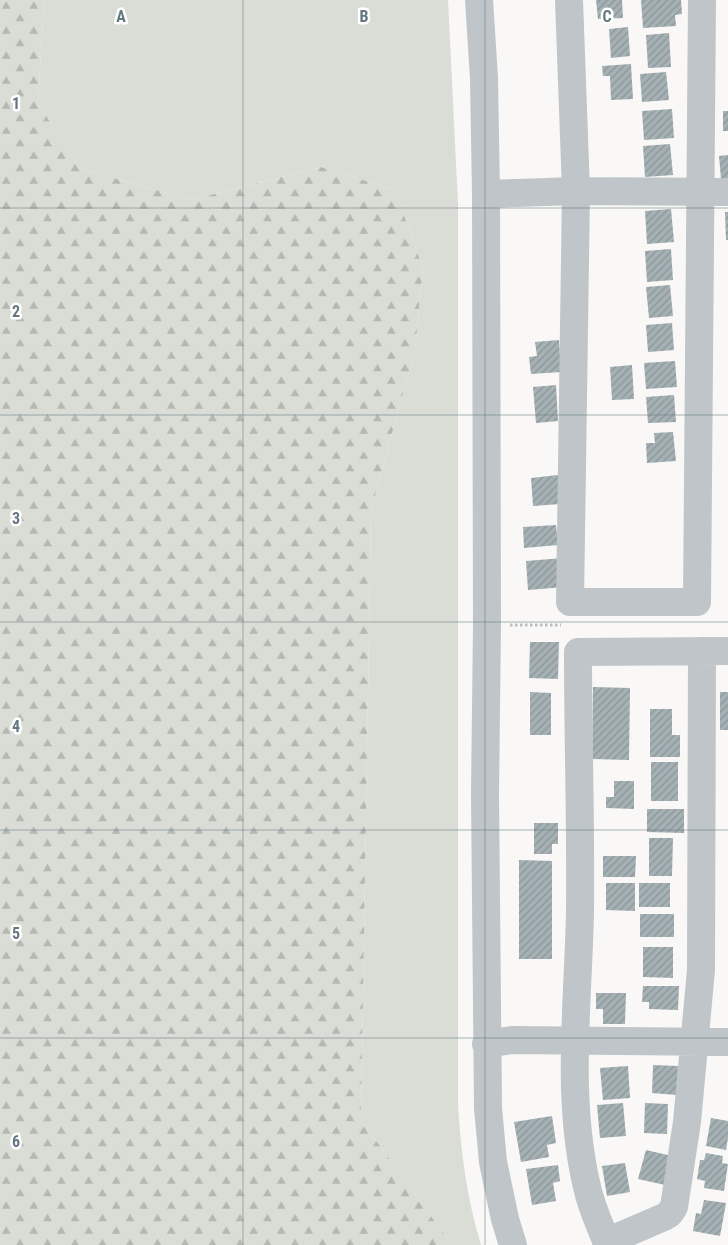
<svg xmlns="http://www.w3.org/2000/svg" width="728" height="1245" font-family="'Roboto Condensed',sans-serif">
  <style>
    .grass { fill: #d9ddd5 }
    .forest { fill: url(#forest-firs) }
    .building { fill: url(#building-hatch) }
    .lines { fill: none; stroke-linecap: round; stroke-linejoin: round }
    .path { stroke: #babec0; stroke-width: 3; stroke-dasharray: 2.5 2.5; stroke-linecap: butt }
    .minor { stroke: #bfc5c8; stroke-width: 28 }
    .grid { fill: none; stroke: #647880; stroke-width: 1; stroke-opacity: 0.55 }
    .grid-label { font-size: 16px; text-anchor: middle; font-weight: bold; fill: #647880; stroke: #fff; stroke-width: 5; stroke-linejoin: round; paint-order: stroke }
  </style>
  <defs>
    <pattern id="forest-firs" width="22" height="20" patternUnits="userSpaceOnUse" patternTransform="scale(1.25)"><rect width="22" height="20" fill="#d9ddd5"/><path d="M5 1l3.5 6h-7zM16 11l3.5 6h-7z" fill="#b4b8b2"/></pattern>
    <pattern id="building-hatch" width="6" height="6" patternUnits="userSpaceOnUse" patternTransform="scale(1.25)"><rect width="6" height="6" fill="#a6b1b5"/><path d="M-1 1l2-2M0 6l6-6M5 7l2-2" fill="none" stroke="#8b9598"/></pattern>
  </defs>
  <rect width="100%" height="100%" fill="#f9f8f6"/>
  <path class="grass" d="M44 0H448L458 204V1105C461 1153 467 1199 481 1245H452L361 1120 371 510 415 350 423 268 395 190 321 167 191 200 79 168 38 103Z"/>
  <path class="forest" d="M0 0H44L38 103 79 168 191 200 321 167 395 190 423 268 415 350 371 510 361 1120 452 1245H0Z"/>
  <path class="building" d="M596 0H622L623 18 598 19Z
    M641 0H681L682 14 675 15 676 26 643 28Z
    M628 27 630 56 611 58 609 29Z
    M669 33 671 67 648 68 646 35Z
    M631 64 633 99 611 100 610 76H603L602 66Z
    M666 72 669 100 642 102 640 74Z
    M672 109 674 138 644 140 642 111Z
    M723 111H728V131H723Z
    M670 144 673 175 645 177 643 146Z
    M728 155V178L721 179 719 156Z
    M671 209 674 242 647 244 645 211Z
    M725 212H728V240H726Z
    M671 249 673 280 647 282 645 251Z
    M670 285 673 316 649 318 646 287Z
    M672 323 674 350 648 352 646 325Z
    M559 340 561 372 531 374 529 357 537 356 535 342Z
    M675 361 677 387 646 389 644 363Z
    M632 365 634 399 612 400 610 367Z
    M556 385 558 421 536 423 533 387Z
    M674 395 676 422 648 423 646 397Z
    M673 432 676 461 647 463 646 443H655L654 433Z
    M558 475 560 504 533 506 531 478Z
    M556 525 558 545 524 548 523 527Z
    M563 558 565 587 528 590 526 561Z
    M530 642H559L558 679 529 678Z
    M593 687 630 688 629 760 592 759Z
    M530 692 551 693V735H530Z
    M720 692H728V730H720Z
    M650 709H672V735H680V757H650Z
    M651 762H678V801H651Z
    M614 781H634V809L606 808V797H614Z
    M647 809H684V833L647 832Z
    M534 823H558V844H552V854H534Z
    M649 838H673L672 876H649Z
    M603 856H636L635 877H603Z
    M519 860 552 861V959H519Z
    M606 883H635V911L606 910Z
    M639 883H670V907H639Z
    M640 914H674V937H640Z
    M643 947H673V978L643 977Z
    M643 986H679L678 1010 649 1009V1002H642Z
    M596 993H626L625 1024H603V1009H596Z
    M653 1065 678 1066 677 1095 652 1093Z
    M628 1066 630 1098 603 1100 600 1068Z
    M623 1103 626 1136 600 1138 597 1105Z
    M645 1103 668 1104 667 1134 644 1133Z
    M552 1116 556 1143 547 1145 549 1157 521 1162 514 1122Z
    M711 1118 728 1121V1138L726 1150 706 1146Z
    M646 1150 672 1156 665 1185 638 1179Z
    M706 1153 723 1156 722 1163 728 1164 724 1191 704 1188 705 1181 697 1179 700 1160H704Z
    M625 1163 630 1192 607 1196 602 1166Z
    M558 1165 560 1181 553 1183 556 1201 532 1205 526 1169Z
    M704 1200 726 1203 720 1236 693 1231 696 1213 701 1214Z"/>
  <g class="lines">
    <path class="path" d="M510 625H561"/>
    <path class="minor" d="M479 0 484 78 486 194 487 624 485 794 488 1108 493 1162 505 1219 513 1245
      M569 0 576 191 570 602H697L702 0
      M486 194 576 191 728 192
      M486 1044 512 1040 728 1042
      M606 1242 664 1217 669 1214 674 1207 687 1122 701 970 702 651
      M608 1245C601 1229 594 1212 589 1195 565 1103 578 1007 580 913 581 826 578 739 578 652L728 651"/>
  </g>
  <path class="grid" d="M243 0V1245M485 0V1245M0 208H728M0 415H728M0 622H728M0 830H728M0 1038H728"/>
  <g class="grid-label">
    <text x="121" y="22">A</text>
    <text x="364" y="22">B</text>
    <text x="607" y="22">C</text>
    <text x="16" y="109">1</text>
    <text x="16" y="317">2</text>
    <text x="16" y="524">3</text>
    <text x="16" y="732">4</text>
    <text x="16" y="939">5</text>
    <text x="16" y="1147">6</text>
  </g>
</svg>
